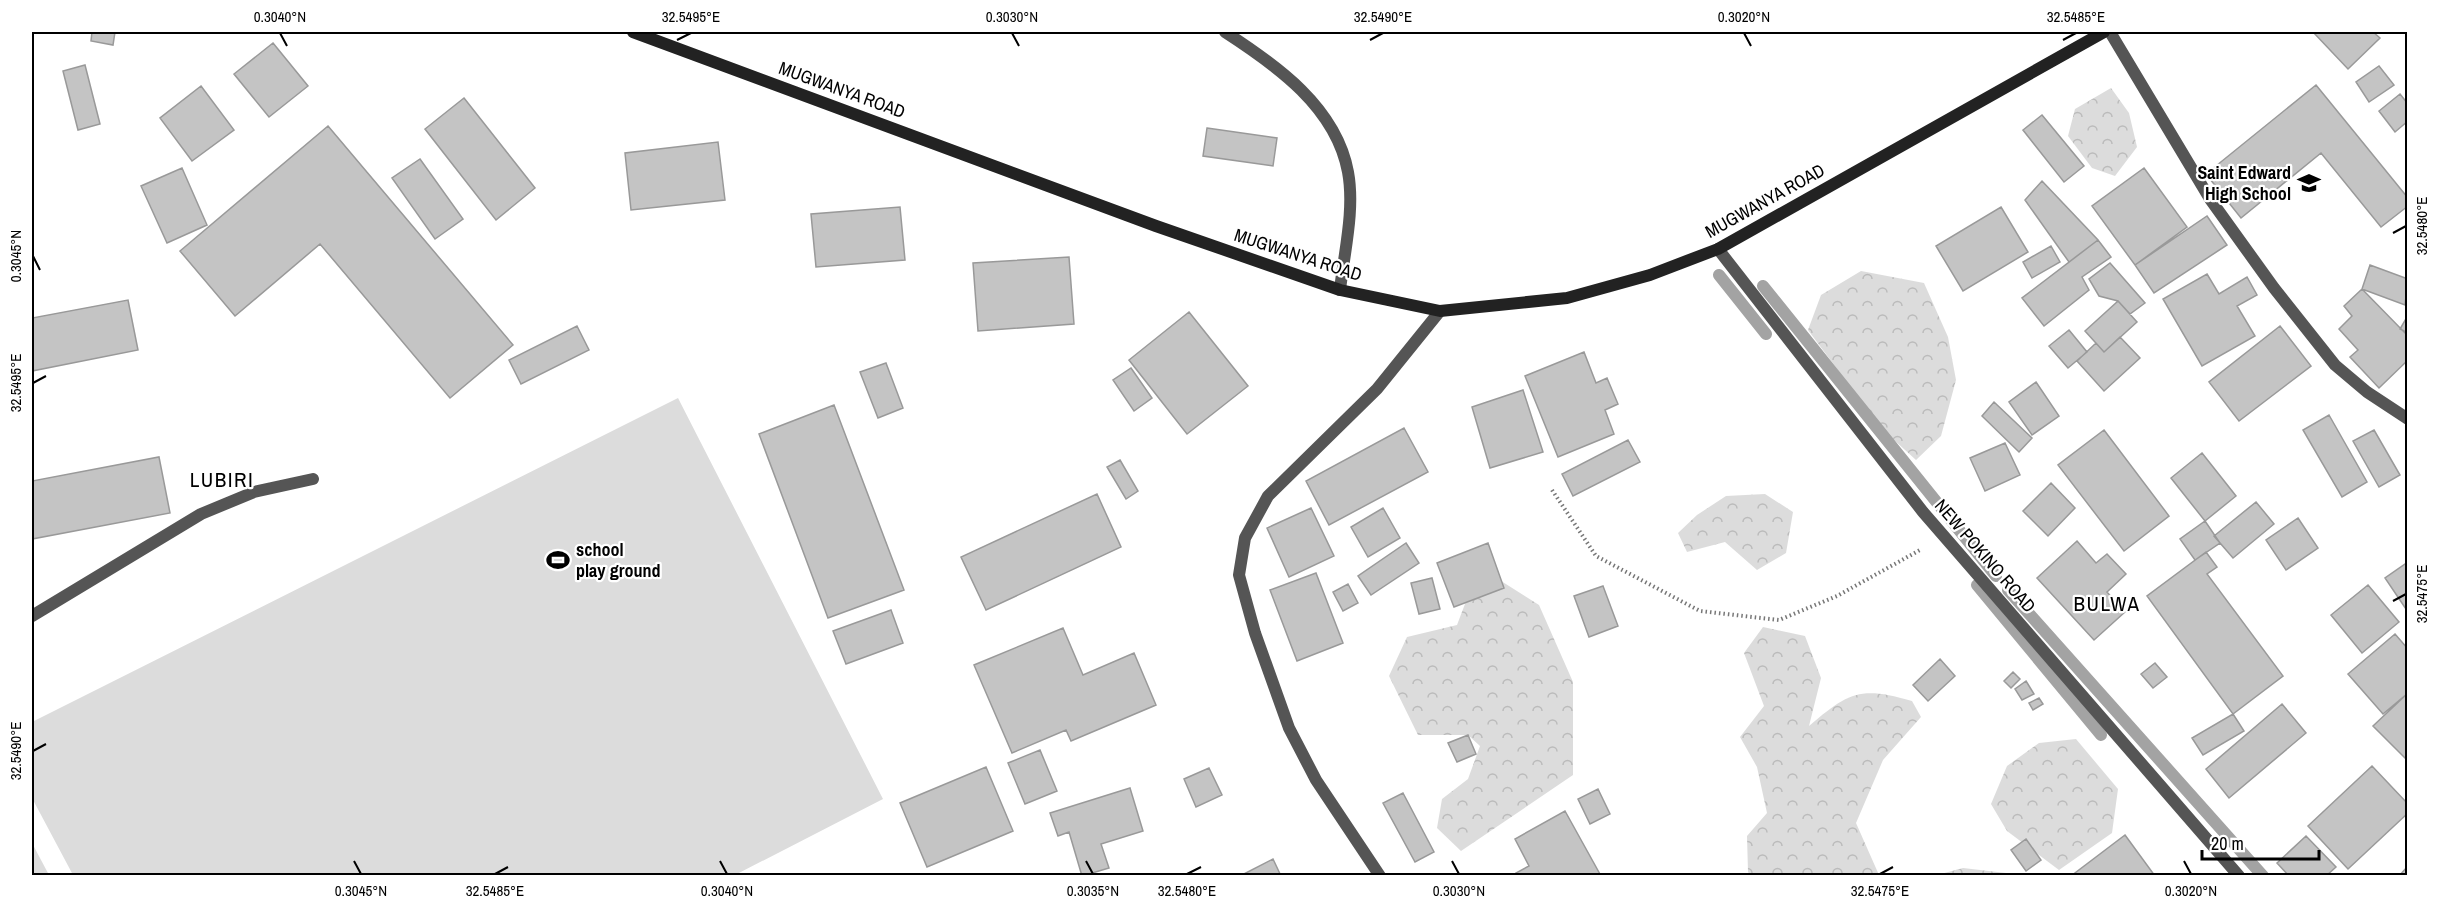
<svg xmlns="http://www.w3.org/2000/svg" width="2439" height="907" font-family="'Archivo Narrow',sans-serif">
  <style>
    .forest { fill: url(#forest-crowns) }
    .pitch { fill: #dcdcdc }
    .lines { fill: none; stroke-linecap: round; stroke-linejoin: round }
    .stream { stroke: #a3a3a3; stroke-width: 12 }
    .building { fill: #c4c4c4; stroke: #999; stroke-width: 1.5 }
    .path { stroke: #777; stroke-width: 4; stroke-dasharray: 1.5 3; stroke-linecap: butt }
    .lane { stroke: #555; stroke-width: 12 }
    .street { stroke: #555; stroke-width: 12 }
    .secondary { stroke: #222; stroke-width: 12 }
    .ticks { fill: none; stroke: #000; stroke-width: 2 }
    .labels { text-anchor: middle; stroke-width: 4.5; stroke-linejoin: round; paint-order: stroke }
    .street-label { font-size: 18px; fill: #000; stroke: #fff }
    .poi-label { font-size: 18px; font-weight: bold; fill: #000; stroke: #fff; text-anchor: end }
    .quarter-label { font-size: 21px; letter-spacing: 1.5px; fill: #000; stroke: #fff }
    .neatline { fill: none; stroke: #000; stroke-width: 2 }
    .ticks-label { font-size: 15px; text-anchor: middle; fill: #000 }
  </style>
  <defs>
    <pattern id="forest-crowns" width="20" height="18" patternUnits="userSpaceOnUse" patternTransform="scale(1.5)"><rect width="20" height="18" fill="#dcdcdc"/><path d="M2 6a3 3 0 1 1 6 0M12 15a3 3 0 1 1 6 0" fill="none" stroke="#bbb"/></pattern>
  </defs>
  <rect width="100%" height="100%" fill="#fff"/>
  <path class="forest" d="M2111 88 2129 113 2137 147 2115 176 2092 168 2068 136 2075 109Z
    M1861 271 1924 283 1948 337 1956 380 1941 436 1916 460 1882 429 1808 330 1821 295Z
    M1765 494 1793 512 1786 553 1757 570 1725 542 1687 552 1678 533 1697 515 1726 496Z
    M1479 567 1539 605 1573 682V775L1461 851 1437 828 1442 799 1468 779 1480 746 1468 735H1418L1389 676 1407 637 1457 625Z
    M1763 627 1805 636 1821 678 1809 726C1849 692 1860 686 1912 701L1921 717 1883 760 1856 823 1879 875 1751 876 1748 872 1747 836 1767 813 1757 767 1740 737 1764 706 1744 653Z
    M2076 739 2118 789 2112 833 2059 870 2007 831 1991 804 2007 766 2039 743Z
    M1963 868 2006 873 2008 875H1937Z"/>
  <path class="pitch" d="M678 398 883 799 735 875H73L32 798V722Z
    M32 843 49 875H32Z"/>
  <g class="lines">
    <path class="stream" d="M1719 275 1766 334
      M1763 286 1996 576
      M1977 585 2101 735
      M2008 590 2263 876"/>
  </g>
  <path class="building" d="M92 32H115L113 45 91 41Z
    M2313 32H2373L2380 38 2348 69Z
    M273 43 308 86 269 117 234 74Z
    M85 65 100 124 78 130 63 71Z
    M2379 66 2394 85 2369 102 2356 82Z
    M2316 85 2408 198V206L2381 227 2321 153 2241 218 2206 174Z
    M201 86 234 130 192 161 160 118Z
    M2400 94 2408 104V121L2395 132 2379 111Z
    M464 98 535 188 496 220 425 129Z
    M2042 115 2084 166 2064 182 2023 130Z
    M328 126 513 345 450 398 320 244 235 316 180 251Z
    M1207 128 1277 138 1273 166 1203 156Z
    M718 142 725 200 631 210 625 153Z
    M420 159 463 219 435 239 392 178Z
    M182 168 207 225 167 243 141 186Z
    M2144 168 2187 227 2135 265 2092 206Z
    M2042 181 2098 240 2069 262 2025 200Z
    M900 207 905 260 816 267 811 214Z
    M2001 207 2028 252 1963 291 1936 246Z
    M2207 216 2227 245 2154 293 2135 265Z
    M2098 240 2111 257 2082 277 2089 290 2044 326 2022 298Z
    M2051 246 2060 262 2032 278 2023 262Z
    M1069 257 1074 324 978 331 973 263Z
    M2110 263 2145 303 2130 314 2118 301 2099 296 2089 279Z
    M2370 265 2408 279 2405 305 2362 289Z
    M2207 274 2219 294 2247 277 2257 295 2237 306 2255 336 2202 366 2163 299Z
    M2362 289 2408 336V360L2379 388 2350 357 2358 350 2339 329 2352 316 2344 306Z
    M128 300 138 350 32 371V318Z
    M2118 301 2137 322 2104 352 2085 331Z
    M1189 312 1248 386 1187 434 1129 360Z
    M2407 317H2408V333L2400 329Z
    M577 326 589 350 521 384 509 360Z
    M2280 326 2311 366 2239 421 2209 382Z
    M2069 330 2087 352 2068 368 2049 346Z
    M2120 337 2140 358 2104 391 2077 361 2096 343 2104 352Z
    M1584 352 1596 383 1607 378 1618 404 1605 410 1614 434 1558 457 1525 376Z
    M886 363 903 408 878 418 860 372Z
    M1131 368 1152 398 1134 411 1113 380Z
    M2036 382 2059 416 2032 435 2009 402Z
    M1523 390 1543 452 1490 468 1472 407Z
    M1994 402 2032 438 2019 452 1982 416Z
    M834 405 904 590 828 618 759 434Z
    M2329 415 2367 482 2342 497 2303 430Z
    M1404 428 1428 472 1329 525 1306 481Z
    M2104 430 2169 516 2124 551 2058 465Z
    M2374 430 2400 475 2379 487 2353 441Z
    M1628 440 1640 462 1573 496 1562 474Z
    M2005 443 2020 475 1985 491 1970 458Z
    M2202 453 2236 496 2205 521 2171 478Z
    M159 457 170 513 32 539V481Z
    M1120 460 1138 491 1126 499 1107 467Z
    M2051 483 2075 508 2048 536 2023 511Z
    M1097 494 1121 547 986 610 961 557Z
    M2256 502 2274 524 2233 558 2214 536Z
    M1311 508 1334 556 1289 577 1267 528Z
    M1383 508 1400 538 1368 557 1351 527Z
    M2298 518 2318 548 2286 570 2266 540Z
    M2205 521 2220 543 2195 560 2180 539Z
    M2077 541 2096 563 2107 554 2126 574 2107 592 2125 612 2094 640 2037 578Z
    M1406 543 1419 563 1371 595 1358 576Z
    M1488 543 1504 588 1454 607 1437 563Z
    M2206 552 2217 567 2207 574 2283 676 2233 714 2147 596Z
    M2408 562V612L2385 578Z
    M1316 573 1343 643 1297 661 1270 590Z
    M1432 578 1440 609 1419 614 1411 583Z
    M1348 584 1358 603 1343 611 1333 592Z
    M2368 585 2399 622 2362 653 2331 615Z
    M1603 586 1618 626 1589 637 1574 596Z
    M891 610 903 643 846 664 833 631Z
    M1063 628 1083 675 1134 653 1156 705 1071 741 1066 730 1012 753 974 665Z
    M2395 634 2408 649V693L2383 714 2348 674Z
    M1940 659 1955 676 1928 701 1913 685Z
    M2155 663 2167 677 2153 688 2141 674Z
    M2013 672 2020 679 2011 688 2004 681Z
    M2026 681 2034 694 2022 700 2015 689Z
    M2408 693V761L2373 726Z
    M2039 698 2043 704 2033 710 2029 703Z
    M2282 704 2306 733 2229 798 2206 769Z
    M2233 714 2244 731 2203 755 2192 738Z
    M1468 735 1476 754 1457 762 1448 743Z
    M1040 750 1057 791 1025 804 1008 763Z
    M2372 766 2408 804V813L2348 869 2308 826Z
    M986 767 1013 831 927 867 900 803Z
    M1209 768 1222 795 1196 807 1184 779Z
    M1130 788 1143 831 1101 844 1109 868 1082 876 1069 832 1058 836 1050 813Z
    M1598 789 1610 814 1590 824 1578 799Z
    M1403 793 1434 852 1415 862 1383 803Z
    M1565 811 1601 876H1518L1516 873 1529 866 1515 839Z
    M2125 835 2155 876H2071Z
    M2306 836 2336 867 2326 876H2289L2277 863Z
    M2026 839 2041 860 2026 871 2011 850Z
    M1273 859 1281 876H1240Z
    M2408 866V876H2399Z"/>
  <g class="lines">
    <path class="path" d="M1552 490 1596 556 1700 611 1779 620 1837 596 1920 550"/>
    <path class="lane" d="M1225 32C1276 65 1336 107 1348 172 1355 210 1344 253 1340 290
      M32 616 201 514 254 492 313 479"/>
    <path class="street" d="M2110 32 2210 199 2274 288 2335 365 2367 392 2408 419
      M1718 249 1923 512 2239 876
      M1380 876 1316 780 1289 728 1255 633 1239 575 1245 538 1268 496 1377 389 1440 311"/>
    <path class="secondary" d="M633 32 1156 226 1340 290 1440 311 1567 298 1650 275 1718 249 2104 32"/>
  </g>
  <path class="ticks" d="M280 33 287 46M1012 33 1019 46M1744 33 1751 46M677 40 691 33M1370 40 1383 33M2063 40 2076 33M2393 233 2406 226M33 256 40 270M33 383 46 376M2393 601 2406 594M33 751 46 744M354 861 361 874M720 861 727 874M1086 861 1093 874M1452 861 1459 874M2184 861 2191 874M495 874 508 867M1187 874 1201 867M1880 874 1893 867"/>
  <defs>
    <g id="school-bare" transform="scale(1.8)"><path d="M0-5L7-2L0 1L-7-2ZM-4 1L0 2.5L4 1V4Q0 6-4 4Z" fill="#000" stroke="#fff" stroke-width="2.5" paint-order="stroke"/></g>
    <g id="stadium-bare" transform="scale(1.8)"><path d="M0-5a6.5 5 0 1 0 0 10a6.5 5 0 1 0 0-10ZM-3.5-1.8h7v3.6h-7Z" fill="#000" stroke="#fff" stroke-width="2.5" paint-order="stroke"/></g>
  </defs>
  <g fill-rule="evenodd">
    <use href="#school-bare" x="2309" y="183"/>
    <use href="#stadium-bare" x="558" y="560"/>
  </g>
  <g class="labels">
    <g class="street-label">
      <text transform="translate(842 90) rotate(20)" y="6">MUGWANYA ROAD</text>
      <text transform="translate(1765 201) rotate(-29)" y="6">MUGWANYA ROAD</text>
      <text transform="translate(1298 255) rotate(18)" y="6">MUGWANYA ROAD</text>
      <text transform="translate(1985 556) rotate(49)" y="6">NEW POKINO ROAD</text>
    </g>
    <g class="poi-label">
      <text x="2291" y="179">Saint Edward<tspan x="2291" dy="21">High School</tspan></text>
      <text x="576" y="556" text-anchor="start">school<tspan x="576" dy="21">play ground</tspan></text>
    </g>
    <g class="quarter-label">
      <text x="222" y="487">LUBIRI</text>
      <text x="2107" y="611">BULWA</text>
    </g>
  </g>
  <rect width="2439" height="907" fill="none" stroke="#ffffff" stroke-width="66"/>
  <path d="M2202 850v9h117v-9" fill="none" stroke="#000000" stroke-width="3"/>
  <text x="2211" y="850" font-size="18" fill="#000000" stroke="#ffffff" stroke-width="4.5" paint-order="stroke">20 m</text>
  <rect x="33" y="33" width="2373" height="841" class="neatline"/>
  <g class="ticks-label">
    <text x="280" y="22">0.3040°N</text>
    <text x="691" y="22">32.5495°E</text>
    <text x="1012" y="22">0.3030°N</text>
    <text x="1383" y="22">32.5490°E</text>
    <text x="1744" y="22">0.3020°N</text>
    <text x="2076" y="22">32.5485°E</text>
    <text transform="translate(2422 226) rotate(-90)" y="5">32.5480°E</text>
    <text transform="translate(16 256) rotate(-90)" y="5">0.3045°N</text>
    <text transform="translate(16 383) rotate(-90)" y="5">32.5495°E</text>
    <text transform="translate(2422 594) rotate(-90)" y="5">32.5475°E</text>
    <text transform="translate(16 751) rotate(-90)" y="5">32.5490°E</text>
    <text x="361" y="896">0.3045°N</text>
    <text x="495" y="896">32.5485°E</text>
    <text x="727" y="896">0.3040°N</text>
    <text x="1093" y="896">0.3035°N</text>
    <text x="1187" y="896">32.5480°E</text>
    <text x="1459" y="896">0.3030°N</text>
    <text x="1880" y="896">32.5475°E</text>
    <text x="2191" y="896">0.3020°N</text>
  </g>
</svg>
